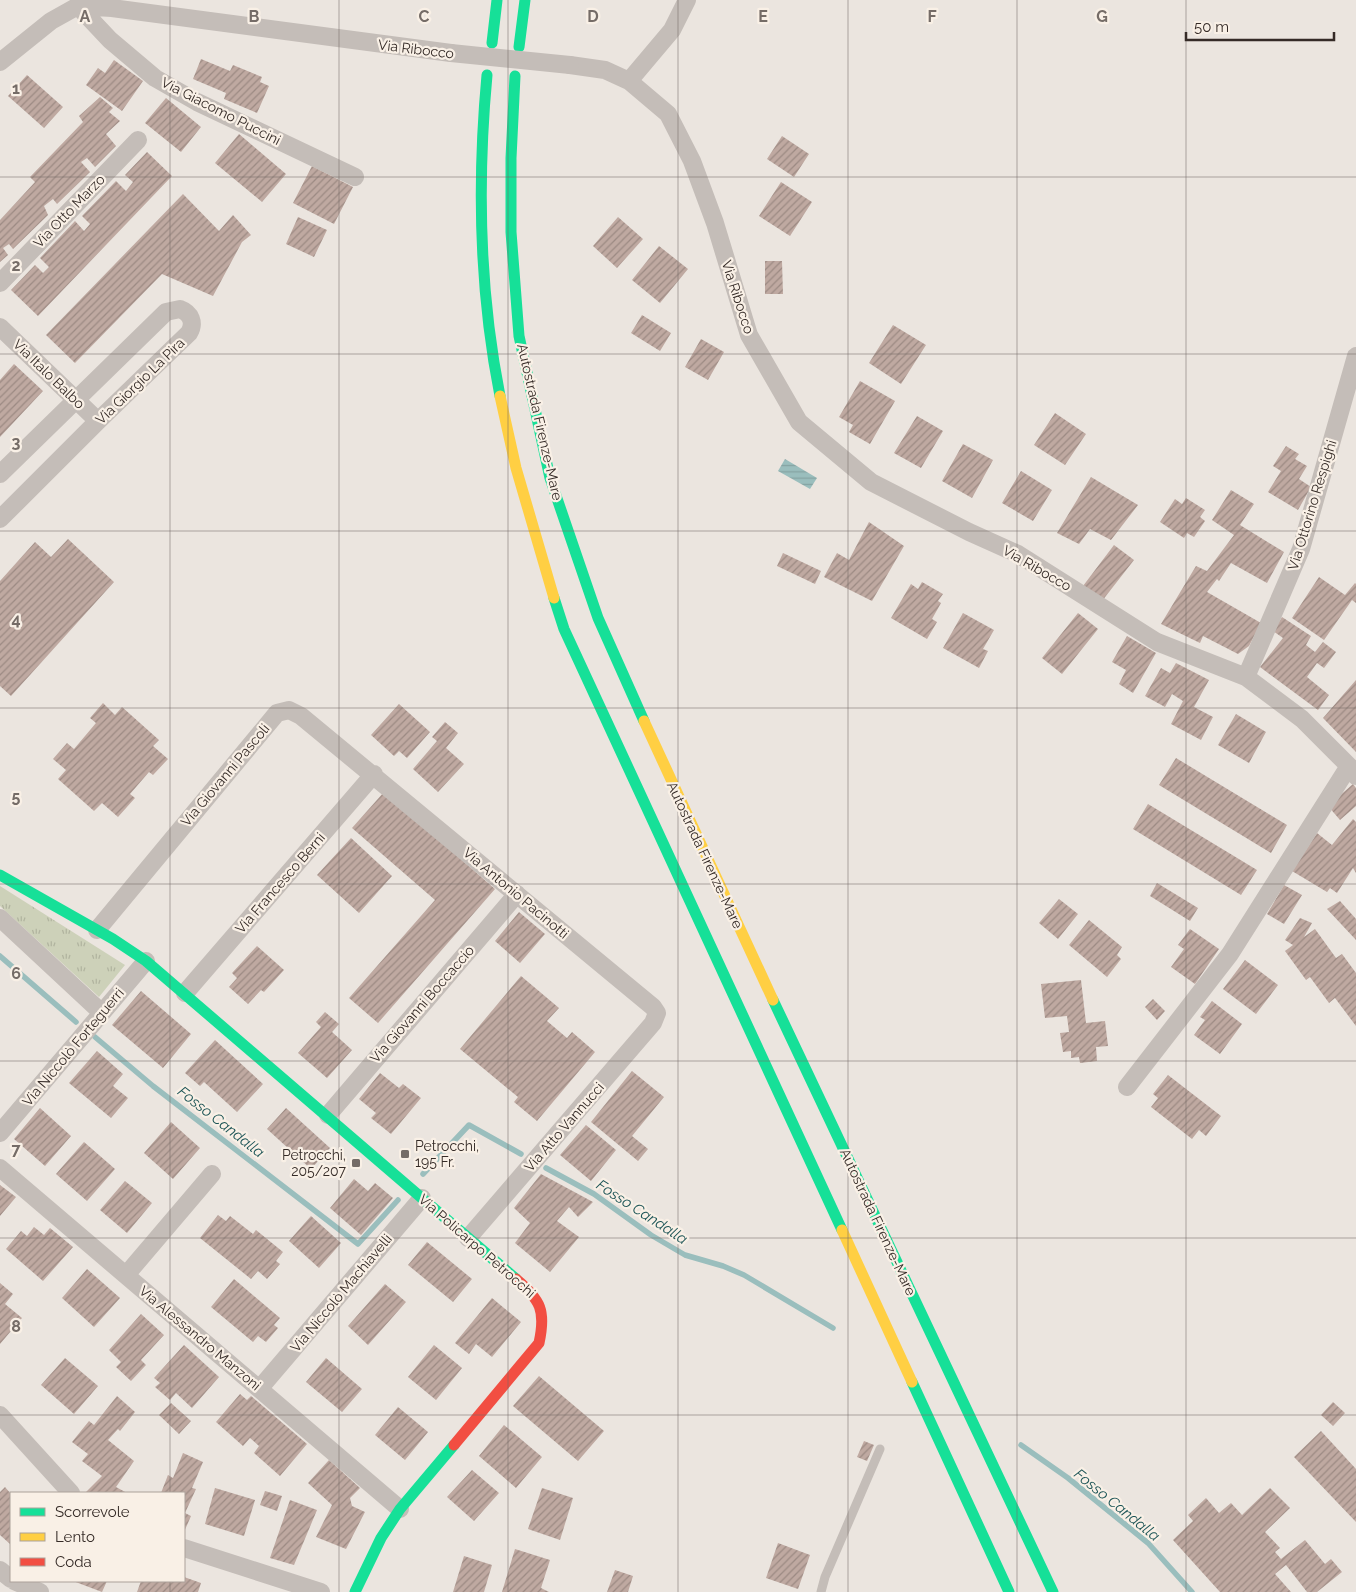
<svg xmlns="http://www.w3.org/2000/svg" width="1356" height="1592" font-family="Raleway,sans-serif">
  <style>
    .grass { fill: url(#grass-tufts) }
    .water { fill: url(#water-rules) }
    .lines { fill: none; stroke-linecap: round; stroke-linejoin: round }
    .stream { stroke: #9abebd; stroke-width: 5.5 }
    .building { fill: url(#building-hatch) }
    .lane { stroke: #c4bdb8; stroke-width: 9 }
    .street { stroke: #c4bdb8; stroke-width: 18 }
    .fast { stroke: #16e098; stroke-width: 11 }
    .slow { stroke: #ffcf43; stroke-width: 11 }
    .jam { stroke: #f24e42; stroke-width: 11 }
    .street-bridge { stroke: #c4bdb8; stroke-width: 18 }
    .grid { fill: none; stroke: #756c67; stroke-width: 1; stroke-opacity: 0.55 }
    .poi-dot { fill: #756c67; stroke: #f9f0e6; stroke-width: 2 }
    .labels { text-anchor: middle; stroke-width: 4.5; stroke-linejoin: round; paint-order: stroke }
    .street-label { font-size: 14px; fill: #352b27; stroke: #f9f0e6 }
    .poi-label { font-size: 14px; fill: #352b27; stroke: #f9f0e6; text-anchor: start }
    .water-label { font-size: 15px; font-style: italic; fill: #1c5456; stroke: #f9f0e6 }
    .grid-label { font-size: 16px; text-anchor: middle; font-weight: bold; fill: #756c67; stroke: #f9f0e6; stroke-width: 4.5; stroke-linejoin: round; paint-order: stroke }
  </style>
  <defs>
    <pattern id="grass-tufts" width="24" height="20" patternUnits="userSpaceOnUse" patternTransform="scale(1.25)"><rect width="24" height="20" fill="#cdd1b9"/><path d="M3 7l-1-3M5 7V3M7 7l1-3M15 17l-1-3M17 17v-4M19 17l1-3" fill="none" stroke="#b1b49f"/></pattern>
    <pattern id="water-rules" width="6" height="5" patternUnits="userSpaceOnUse" patternTransform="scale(1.25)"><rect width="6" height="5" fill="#9abebd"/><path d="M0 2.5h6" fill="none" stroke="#85a3a2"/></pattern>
    <pattern id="building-hatch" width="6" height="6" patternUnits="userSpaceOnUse" patternTransform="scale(1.25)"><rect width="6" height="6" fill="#bfa9a1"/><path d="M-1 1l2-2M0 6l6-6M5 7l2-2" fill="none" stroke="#9c8a83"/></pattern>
  </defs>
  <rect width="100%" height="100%" fill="#ebe5df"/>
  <path class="grass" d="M0 886 125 965 99 997 0 906Z"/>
  <path class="water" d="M785 459 817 478 810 489 778 471Z"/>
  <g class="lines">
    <path class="stream" d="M0 956 76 1022
      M95 1037 153 1086 358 1244 398 1200
      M546 1168 594 1194 651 1235 685 1255 723 1266 744 1275 833 1328
      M423 1174 469 1125 521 1154
      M1021 1445 1068 1478 1148 1543 1192 1592"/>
  </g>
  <path class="building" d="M201 59 230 71 233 65 262 77 260 82 269 86 257 113 224 99 226 93 193 79Z
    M114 60 143 81 122 111 86 85 98 68 105 73Z
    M27 75 63 107 44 128 8 96Z
    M100 97 113 108 109 112 120 121 106 134 116 146 95 167 87 158 81 162 90 172 57 204 53 199 44 206 48 215 13 249 9 244 3 248 8 255 0 262V220L35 182 30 177 83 122 79 116Z
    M166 98 201 127 181 152 145 123Z
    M239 134 286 174 262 202 215 163Z
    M782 136 809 154 794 177 767 159Z
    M147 152 172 176 38 316 11 290 35 265 43 273 49 267 40 258 75 221 84 231 90 224 82 216 116 181 126 191 133 182 125 175Z
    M312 166 353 187 334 224 293 203Z
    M781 182 812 202 790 236 759 216Z
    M183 194 219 231 233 215 251 235 242 242 213 296 162 274 75 363 46 335Z
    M298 217 327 230 314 257 286 244Z
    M618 217 643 239 617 268 593 246Z
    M659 246 688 269 660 303 632 280Z
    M765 261H782L783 294H765Z
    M642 315 671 333 660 351 631 333Z
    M893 325 926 345 901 384 869 363Z
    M701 339 724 352 708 380 685 367Z
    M14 364 43 391 0 437V380Z
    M860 381 895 401 870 444 849 432 853 425 839 417Z
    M1055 413 1086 434 1065 465 1034 445Z
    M917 416 943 431 921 468 894 453Z
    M963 444 993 460 972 498 942 481Z
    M1286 446 1299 454 1295 459 1307 466 1299 479 1311 487 1298 510 1268 492 1281 471 1273 466Z
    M1021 471 1052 490 1033 521 1002 503Z
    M1091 477 1138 505 1111 540 1090 529 1079 544 1057 533Z
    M1231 490 1254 504 1240 525 1284 552 1267 583 1231 563 1219 581 1217 579 1207 592 1261 623 1249 646 1238 654 1203 636 1200 643 1161 624 1196 566 1207 571 1234 535 1212 520Z
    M1186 498 1205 510 1200 517 1205 521 1194 537 1187 533 1184 538 1160 522 1175 499 1182 504Z
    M869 522 904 546 872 601 824 577 837 553 849 560Z
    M68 539 114 582 11 696 0 686V581L35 542 51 557Z
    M1114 545 1134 560 1102 601 1083 586Z
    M783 553 821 571 815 584 777 566Z
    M1319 577 1345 595 1355 583 1356 584V603L1352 600 1324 640 1292 618Z
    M922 582 943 594 938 601 941 603 932 619 937 622 927 639 891 618 911 584 918 589Z
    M963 613 994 630 983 649 988 651 979 668 943 648Z
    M1078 613 1098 629 1062 674 1042 658Z
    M1282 617 1311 636 1306 645 1315 652 1323 642 1336 652 1324 668 1317 663 1307 677 1329 695 1318 710 1260 667 1283 638 1273 631Z
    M1127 636 1156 653 1133 693 1119 684 1126 670 1112 662Z
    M1176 663 1209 680 1194 707 1213 717 1201 740 1171 724 1183 701 1172 694 1165 707 1145 696 1161 668 1170 673Z
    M1356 680V752L1323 718Z
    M103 703 115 715 122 707 159 740 153 746 168 759 153 775 149 772 130 794 135 798 118 817 102 803 94 811 58 779 66 770 53 759 67 743 74 749 96 723 90 718Z
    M399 704 430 732 407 758 399 751 394 756 371 735Z
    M1236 714 1266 732 1249 763 1218 745Z
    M445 722 458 733 446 748 464 764 438 792 413 769 437 741 432 737Z
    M1176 758 1287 825 1271 853 1159 785Z
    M1353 784 1356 788V806L1340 820 1328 806Z
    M384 792 495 889 378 1023 349 998 435 900 352 828Z
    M1148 804 1257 870 1241 895 1133 829Z
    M1353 819 1356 822V873L1353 868 1337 893 1330 888 1327 892 1292 871 1317 833 1332 845Z
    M351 838 392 876 359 913 317 875Z
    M1157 883 1198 908 1190 921 1150 896Z
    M1284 885 1302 895 1284 924 1267 914Z
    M1059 899 1078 914 1058 939 1039 923Z
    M1340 901 1356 919V940L1327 909Z
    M519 912 545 934 520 963 495 941Z
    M1300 918 1312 923 1304 937 1315 929 1336 958 1342 954 1356 973V1026L1335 998 1329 1003 1310 977 1306 980 1285 951 1293 945 1285 940Z
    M1089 920 1122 947 1117 955 1121 959 1107 977 1069 945Z
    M1190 929 1219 949 1195 984 1171 967 1184 949 1178 945Z
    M257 946 284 970 264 992 261 990 248 1004 229 987 237 978 232 973Z
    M1245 960 1278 985 1256 1014 1223 989Z
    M521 976 559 1008 547 1021 567 1038 572 1032 595 1052 537 1121 514 1102 518 1097 460 1049Z
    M1081 980 1086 1023 1105 1021 1108 1046 1096 1047 1097 1061 1080 1063 1079 1057 1071 1058V1051L1063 1052 1060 1033 1069 1032 1067 1016 1045 1018 1041 984Z
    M141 991 191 1034 163 1068 112 1025Z
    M1153 999 1165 1011 1157 1020 1145 1007Z
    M1212 1001 1242 1024 1220 1054 1194 1035 1205 1020 1200 1017Z
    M325 1012 339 1024 332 1032 352 1050 327 1078 298 1053 321 1027 316 1022Z
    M215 1040 263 1084 237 1112 204 1082 200 1086 185 1073Z
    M97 1051 123 1074 113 1086 128 1098 111 1118 69 1083Z
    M632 1071 664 1097 632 1136 648 1149 638 1161 591 1122Z
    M380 1073 399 1088 403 1084 421 1098 391 1134 371 1118 376 1113 359 1099Z
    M1168 1075 1221 1116 1206 1136 1199 1130 1192 1139 1151 1107 1158 1098 1153 1094Z
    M40 1108 71 1136 45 1166 14 1139Z
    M286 1108 330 1148 311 1169 267 1129Z
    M171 1122 200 1148 173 1179 144 1153Z
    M586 1125 616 1150 591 1181 560 1155Z
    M84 1142 115 1169 87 1201 56 1174Z
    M541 1174 593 1202 578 1217 569 1207 557 1221 579 1237 550 1272 515 1243 530 1223 514 1208Z
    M354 1179 368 1191 375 1183 393 1198 361 1235 330 1208Z
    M125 1181 152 1203 127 1233 100 1210Z
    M0 1185 16 1197 0 1216Z
    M218 1215 226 1221 230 1216 253 1234 256 1230 283 1252 276 1261 280 1264 267 1279 258 1271 251 1279 200 1238Z
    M311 1216 341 1243 319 1268 289 1241Z
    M34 1227 44 1235 50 1228 73 1247 43 1281 6 1249 21 1231 27 1236Z
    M427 1242 472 1279 453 1302 408 1265Z
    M87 1269 120 1298 94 1327 62 1298Z
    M234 1279 280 1318 274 1325 278 1328 266 1342 258 1336 253 1342 211 1307Z
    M0 1283 13 1294 5 1304 22 1318 0 1344Z
    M385 1284 406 1302 368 1345 348 1326Z
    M492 1298 521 1322 492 1357 476 1344 469 1354 455 1343Z
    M141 1314 164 1335 141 1360 146 1365 131 1381 116 1367 121 1362 109 1350Z
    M184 1345 219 1377 192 1408 176 1393 170 1400 155 1387 160 1383 154 1378Z
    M434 1345 462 1368 436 1400 408 1377Z
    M65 1358 98 1386 74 1414 41 1385Z
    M326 1358 362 1389 342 1412 306 1382Z
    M539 1376 604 1431 578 1461 513 1406Z
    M240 1394 247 1400 251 1396 307 1444 280 1476 254 1453 259 1446 250 1438 243 1446 216 1422Z
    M117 1396 135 1412 120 1431 118 1429 108 1440 134 1461 116 1487 127 1493H85L102 1476 82 1461 88 1454 72 1442 89 1421 94 1425Z
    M1333 1402 1345 1413 1333 1426 1321 1415Z
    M171 1403 191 1421 179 1434 159 1415Z
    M398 1407 428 1432 405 1460 375 1435Z
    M504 1425 542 1457 516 1488 479 1456Z
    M1321 1431 1356 1469V1522L1294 1457Z
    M864 1441 874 1445 867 1461 857 1457Z
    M183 1453 203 1462 192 1488 196 1489 185 1513 191 1516 184 1532V1493H161L168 1475 173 1478Z
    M329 1460 360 1488 350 1498 352 1506 365 1512 346 1549 316 1537 332 1505 308 1483Z
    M472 1470 499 1493 474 1521 447 1497Z
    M5 1487 11 1494 10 1544 0 1535V1492Z
    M215 1488 255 1500 244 1536 205 1524Z
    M542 1488 573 1498 560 1540 528 1529Z
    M1270 1488 1290 1508 1265 1532 1280 1548 1275 1552 1281 1559 1305 1540 1325 1564 1331 1559 1342 1572 1317 1592H1307L1286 1565 1275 1574 1291 1592H1220L1173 1540 1193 1521 1188 1515 1206 1498 1219 1513 1231 1503 1242 1515Z
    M265 1491 282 1496 277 1511 260 1505Z
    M290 1500 317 1510 294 1565 270 1558Z
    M778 1543 810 1555 798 1589 766 1578Z
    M515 1549 550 1560 541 1588 549 1592H502Z
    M464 1556 492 1565 484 1592H453Z
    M615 1570 633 1576 628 1592H607Z
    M184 1577 201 1583 198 1592H137L141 1581H184Z
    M73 1581H107L102 1592Z"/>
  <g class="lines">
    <path class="lane" d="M821 1592 825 1577 880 1449"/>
    <path class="street" d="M78 6 112 8 451 53
      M78 6 110 40 155 78 197 102 355 177
      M0 62 51 21 78 6 83 0
      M570 65 605 70 629 81 668 114 692 161 715 223 749 335 799 422 871 482 969 532 1018 554 1157 642 1246 677 1302 719 1349 766 1356 776
      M629 81 672 30 687 0
      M0 283 138 140
      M0 327 98 421
      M0 474 166 312 180 309C191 313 195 323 189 333L98 421 0 519
      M1246 677 1301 549 1356 356
      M0 918 101 1012
      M97 930 277 713 289 710 301 716 653 1007 657 1013 653 1023 468 1238
      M185 993 374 774
      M1127 1087 1230 954 1349 766
      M328 1115 517 894
      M0 1133 146 961
      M0 1168 400 1509
      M126 1275 212 1174
      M260 1388 422 1198
      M0 1415 71 1493
      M184 1548 321 1592
      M0 1570 11 1579
      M14 1581 40 1592"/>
    <path class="fast" d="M492 43 497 0
      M519 47 525 0
      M487 75C477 183 479 290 500 396
      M515 76 511 158V232L519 336 550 478 598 618 644 721
      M554 598 564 629 842 1230
      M0 875 113 939 146 961 516 1279
      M773 1000 1053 1592
      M912 1382 1009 1592
      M355 1592 381 1538 400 1509 454 1445"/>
    <path class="slow" d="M500 396 516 468 554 598
      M644 721 773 1000
      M842 1230 912 1382"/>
    <path class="jam" d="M454 1445 539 1343C546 1311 541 1300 516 1279"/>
    <path class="street-bridge" d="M451 53 570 65"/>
  </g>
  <path class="grid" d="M170 0V1493M339 0V1592M508 0V1592M678 0V1592M848 0V1592M1017 0V1592M1186 0V1592M0 177H1356M0 354H1356M0 531H1356M0 708H1356M0 884H1356M0 1061H1356M0 1238H1356M0 1415H1356M170 1581V1592"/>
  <g class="poi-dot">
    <rect x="400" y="1149" width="10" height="10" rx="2.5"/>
    <rect x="351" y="1158" width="10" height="10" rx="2.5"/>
  </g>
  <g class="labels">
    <g class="street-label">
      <text transform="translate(416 49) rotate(7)" y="5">Via Ribocco</text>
      <text transform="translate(221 111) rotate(27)" y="5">Via Giacomo Puccini</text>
      <text transform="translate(69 211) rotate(-46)" y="5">Via Otto Marzo</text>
      <text transform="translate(738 297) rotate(72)" y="5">Via Ribocco</text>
      <text transform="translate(49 374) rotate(44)" y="5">Via Italo Balbo</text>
      <text transform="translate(140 381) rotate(-44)" y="5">Via Giorgio La Pira</text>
      <text transform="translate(540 422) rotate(77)" y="5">Autostrada Firenze-Mare</text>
      <text transform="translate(1312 505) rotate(-73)" y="5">Via Ottorino Respighi</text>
      <text transform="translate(1037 568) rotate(30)" y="5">Via Ribocco</text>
      <text transform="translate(225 775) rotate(-50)" y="5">Via Giovanni Pascoli</text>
      <text transform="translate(705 855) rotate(65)" y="5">Autostrada Firenze-Mare</text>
      <text transform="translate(280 883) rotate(-49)" y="5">Via Francesco Berni</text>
      <text transform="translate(516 893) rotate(40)" y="5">Via Antonio Pacinotti</text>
      <text transform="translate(422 1004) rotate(-49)" y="5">Via Giovanni Boccaccio</text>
      <text transform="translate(73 1047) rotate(-50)" y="5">Via Niccolò Forteguerri</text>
      <text transform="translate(564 1127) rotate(-49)" y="5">Via Atto Vannucci</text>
      <text transform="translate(878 1222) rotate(65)" y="5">Autostrada Firenze-Mare</text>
      <text transform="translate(477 1246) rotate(41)" y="5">Via Policarpo Petrocchi</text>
      <text transform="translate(341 1293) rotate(-50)" y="5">Via Niccolò Machiavelli</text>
      <text transform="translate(200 1338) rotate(40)" y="5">Via Alessandro Manzoni</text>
    </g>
    <g class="poi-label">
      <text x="415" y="1151">Petrocchi,<tspan x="415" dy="16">195 Fr.</tspan></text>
      <text x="346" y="1160" text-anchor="end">Petrocchi,<tspan x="346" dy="16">205/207</tspan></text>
    </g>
    <g class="water-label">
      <text transform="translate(221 1122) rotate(38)" y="5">Fosso Candalla</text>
      <text transform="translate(642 1212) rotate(33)" y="5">Fosso Candalla</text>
      <text transform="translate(1117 1505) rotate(39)" y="5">Fosso Candalla</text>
    </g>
  </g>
  <g class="grid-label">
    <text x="85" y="22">A</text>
    <text x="254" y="22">B</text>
    <text x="424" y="22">C</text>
    <text x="593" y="22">D</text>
    <text x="763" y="22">E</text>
    <text x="932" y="22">F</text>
    <text x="1102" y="22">G</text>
    <text x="16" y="94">1</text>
    <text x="16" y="271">2</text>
    <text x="16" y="448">3</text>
    <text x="16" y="625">4</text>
    <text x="16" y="802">5</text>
    <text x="16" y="979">6</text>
    <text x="16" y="1155">7</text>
    <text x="16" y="1332">8</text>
  </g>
  <rect x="10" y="1492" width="175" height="90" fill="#f9f0e6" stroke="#aba19a"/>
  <rect x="20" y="1508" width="25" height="8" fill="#16e098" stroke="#aba19a"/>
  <text x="55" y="1517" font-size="15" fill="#352b27">Scorrevole</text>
  <rect x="20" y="1533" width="25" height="8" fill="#ffcf43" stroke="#aba19a"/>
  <text x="55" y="1542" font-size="15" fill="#352b27">Lento</text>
  <rect x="20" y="1558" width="25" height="8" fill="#f24e42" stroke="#aba19a"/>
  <text x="55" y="1567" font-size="15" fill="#352b27">Coda</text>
  <path d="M1186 32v8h148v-8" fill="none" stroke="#352b27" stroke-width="2.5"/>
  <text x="1194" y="32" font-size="15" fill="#352b27" stroke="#f9f0e6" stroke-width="4" paint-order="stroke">50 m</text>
</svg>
